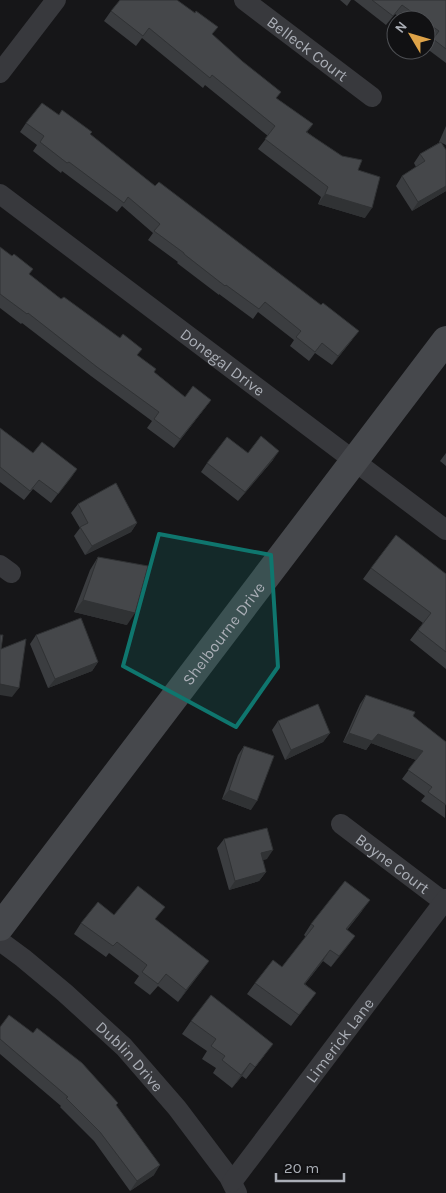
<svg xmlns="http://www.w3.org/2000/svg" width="446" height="1193" font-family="Karla,sans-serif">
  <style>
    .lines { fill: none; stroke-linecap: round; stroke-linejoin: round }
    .minor { stroke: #38393d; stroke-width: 20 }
    .secondary { stroke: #46484c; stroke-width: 28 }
    .wall { fill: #3b3d40 }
    .shaded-wall { fill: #303234 }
    .building { fill: #45474a; stroke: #303234 }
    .marked { fill: #0f766e; fill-opacity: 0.2; stroke: #0f766e; stroke-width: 4; stroke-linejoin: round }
    .labels { text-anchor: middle; stroke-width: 4; stroke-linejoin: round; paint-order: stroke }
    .street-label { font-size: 16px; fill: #aaaeb6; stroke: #111113 }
  </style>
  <rect width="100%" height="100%" fill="#161618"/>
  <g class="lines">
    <g class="minor">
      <path id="s1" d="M244 0 372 97"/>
      <path d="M0 73 56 0"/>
      <path id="s2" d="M0 194 446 530"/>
      <path d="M0 565 11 573"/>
      <path id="s3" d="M341 824 444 902"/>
      <path id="s4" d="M0 941 23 958 65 993 124 1047 177 1108 229 1177 237 1193"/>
      <path id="s5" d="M232 1182 446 899"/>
    </g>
    <path class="secondary" id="s6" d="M0 927 446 340"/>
  </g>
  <path class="wall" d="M340 0H351L347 6Z
    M354 0H446V63L426 48 432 40 426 36V20H404L395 14 386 25Z
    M111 11 212 35 276 98 313 124 307 132 358 170 365 218 318 204 321 197 258 149 268 136 205 85 203 88 142 38 136 46 104 21Z
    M59 115 90 135 352 340 332 365 315 353 309 361 290 346 294 340 258 312 253 319 219 294V295L177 263 178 262 148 240 153 233 122 206 117 212 62 171 61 173 33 151 37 145 20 132 26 123Z
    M446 126V145L442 143 446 191 412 211 396 186 402 176 416 167 414 163 420 154 440 142H439Z
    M0 247 29 274 61 299 137 355 154 372 185 397 211 400 174 448 147 428 152 421 91 376 22 323 21 324 0 308Z
    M0 428 33 453 77 469 51 503 33 489 24 500 0 482Z
    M248 453 273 460 238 501 201 472 207 463Z
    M446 453V466L440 461Z
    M78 504 137 523 131 532 85 555 74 536 80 528 71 513Z
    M98 557 127 625 74 612 90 570Z
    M371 568 446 574V669L410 640 423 623 363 579Z
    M36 635 98 662 92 671 48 688 30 644Z
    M366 695 413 716 446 742 445 818 421 801 425 796 402 779 416 760 371 743 366 750 343 742 360 704Z
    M278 721 330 733 323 742 285 760 272 730Z
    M244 746 251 810 222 799 238 755Z
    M224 839 267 859 262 860 266 872 259 881 229 890 217 848Z
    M362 911 347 930 355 936 331 967 323 961 305 984 316 993 291 1026 247 994 255 983 282 967 306 937 304 935 311 924Z
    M114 915 156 920 209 961 178 1002 158 986 150 995 134 983 139 976 109 953 106 957 74 934 81 923Z
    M191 1021 264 1056 246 1079 242 1076 232 1088 213 1073 216 1068 202 1059 207 1051 182 1034Z
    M0 1027 33 1033 116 1105 154 1175 130 1191 94 1141 60 1107 61 1106 0 1054Z"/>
  <path class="shaded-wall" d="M446 186V191L412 211 418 202Z
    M325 194 372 208 365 218 318 204Z
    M359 331 352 340 332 365 338 356Z
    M211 400 204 409 174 448 180 439Z
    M279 451 273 460 238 501 245 492Z
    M77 469 71 478 51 503 58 494Z
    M137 523 131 532 85 555 92 546Z
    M83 600 135 613 127 625 74 612Z
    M98 662 92 671 48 688 55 679Z
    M0 684 19 688 12 697 0 695Z
    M330 733 323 742 285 760 291 750Z
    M349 733 378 734 423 751 416 760 371 743 366 750 343 742Z
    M229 790 257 801 251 810 222 799Z
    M273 850 267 859 254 862 261 853Z
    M266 872 259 881 229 890 235 881Z
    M370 900 362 911 338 940 346 929Z
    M355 936 347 947 331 967 339 956Z
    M330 950 323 961 296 995 304 984Z
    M209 961 201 972 178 1002 186 990Z
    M250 1063 242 1076 232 1088 241 1075Z
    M160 1165 154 1175 130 1191 137 1181Z"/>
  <path class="building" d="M120 0H177L195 13 196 11 218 27 212 34 242 61 281 92 276 98 313 124 306 132 342 156 362 160 358 170 380 177 372 208 325 194 328 187 265 139 275 126 212 75 210 78 149 28 143 36 111 11Z
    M372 0H446V49L433 39 439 31 426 22V20H423L402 5 393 16Z
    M42 103 59 115 62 110 92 132 90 134 155 186 159 182 321 305 323 303 359 331 338 356 322 343 315 352 296 337 301 331 265 302 259 309 226 285 225 286 184 254V253L154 231 160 224 128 197 124 203 69 162 67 163 40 142 44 136 26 123Z
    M441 142 446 150V186L418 202 402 176 425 161 420 154Z
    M0 247 12 256 14 254 33 269 29 274 61 299 64 297 120 338 123 334 142 349 137 355 156 369 154 372 185 397 193 386 211 400 180 439 154 419 159 412 97 367 28 313 27 314 0 294Z
    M0 428 33 453 42 442 77 469 58 494 39 480 30 491 0 467Z
    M261 436 279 451 245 492 207 463 227 437 248 453Z
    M116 483 137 523 92 546 80 527 88 523 78 504Z
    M396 535 446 574V652L418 630 431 613 371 568Z
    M98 557 148 566 135 613 83 600Z
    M81 618 98 662 55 679 36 635Z
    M0 635H3L1 649 26 639 19 688 0 684Z
    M366 695 415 712 413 716 446 742V805L428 792 432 787 408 770 423 751 378 734 372 741 349 733Z
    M318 704 330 733 291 750 278 721Z
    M244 746 274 756 257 801 229 790Z
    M267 828 273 850 261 853 266 872 235 881 224 839Z
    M345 881 370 900 346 929 355 936 339 956 330 950 304 984 316 993 299 1015 255 983 273 960 282 967 314 926 311 924Z
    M138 886 165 907 155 919 209 961 186 990 166 974 158 984 142 972 147 965 117 942 113 946 81 923 98 902 114 915Z
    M211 995 273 1044 255 1067 250 1063 241 1075 222 1060 225 1056 211 1046 216 1039 191 1021Z
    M9 1015 33 1033 37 1028 82 1063 118 1103 116 1105 160 1165 137 1181 100 1132 66 1098 68 1097 0 1039V1027Z"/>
  <path class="marked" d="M159 534 271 555 278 667 236 727 123 666Z"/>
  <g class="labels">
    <g class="street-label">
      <text dy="6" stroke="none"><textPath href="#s1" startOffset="80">Belleck Court</textPath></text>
      <text dy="6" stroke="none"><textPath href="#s2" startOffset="279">Donegal Drive</textPath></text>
      <text dy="6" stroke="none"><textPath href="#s6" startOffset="369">Shelbourne Drive</textPath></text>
      <text dy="6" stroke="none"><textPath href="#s3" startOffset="65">Boyne Court</textPath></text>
      <text dy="6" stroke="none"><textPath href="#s5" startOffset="178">Limerick Lane</textPath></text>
      <text dy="6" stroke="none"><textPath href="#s4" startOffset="174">Dublin Drive</textPath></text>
    </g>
  </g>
  <g transform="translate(411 35) rotate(308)"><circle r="24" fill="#111113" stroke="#4e5054"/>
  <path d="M0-4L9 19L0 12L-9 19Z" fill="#dea348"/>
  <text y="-8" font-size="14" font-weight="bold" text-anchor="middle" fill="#aaaeb6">N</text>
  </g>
  <path d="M276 1173v8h68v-8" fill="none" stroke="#aaaeb6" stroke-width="2.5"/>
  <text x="284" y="1173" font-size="15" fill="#aaaeb6" stroke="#111113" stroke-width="4" paint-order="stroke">20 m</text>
</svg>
